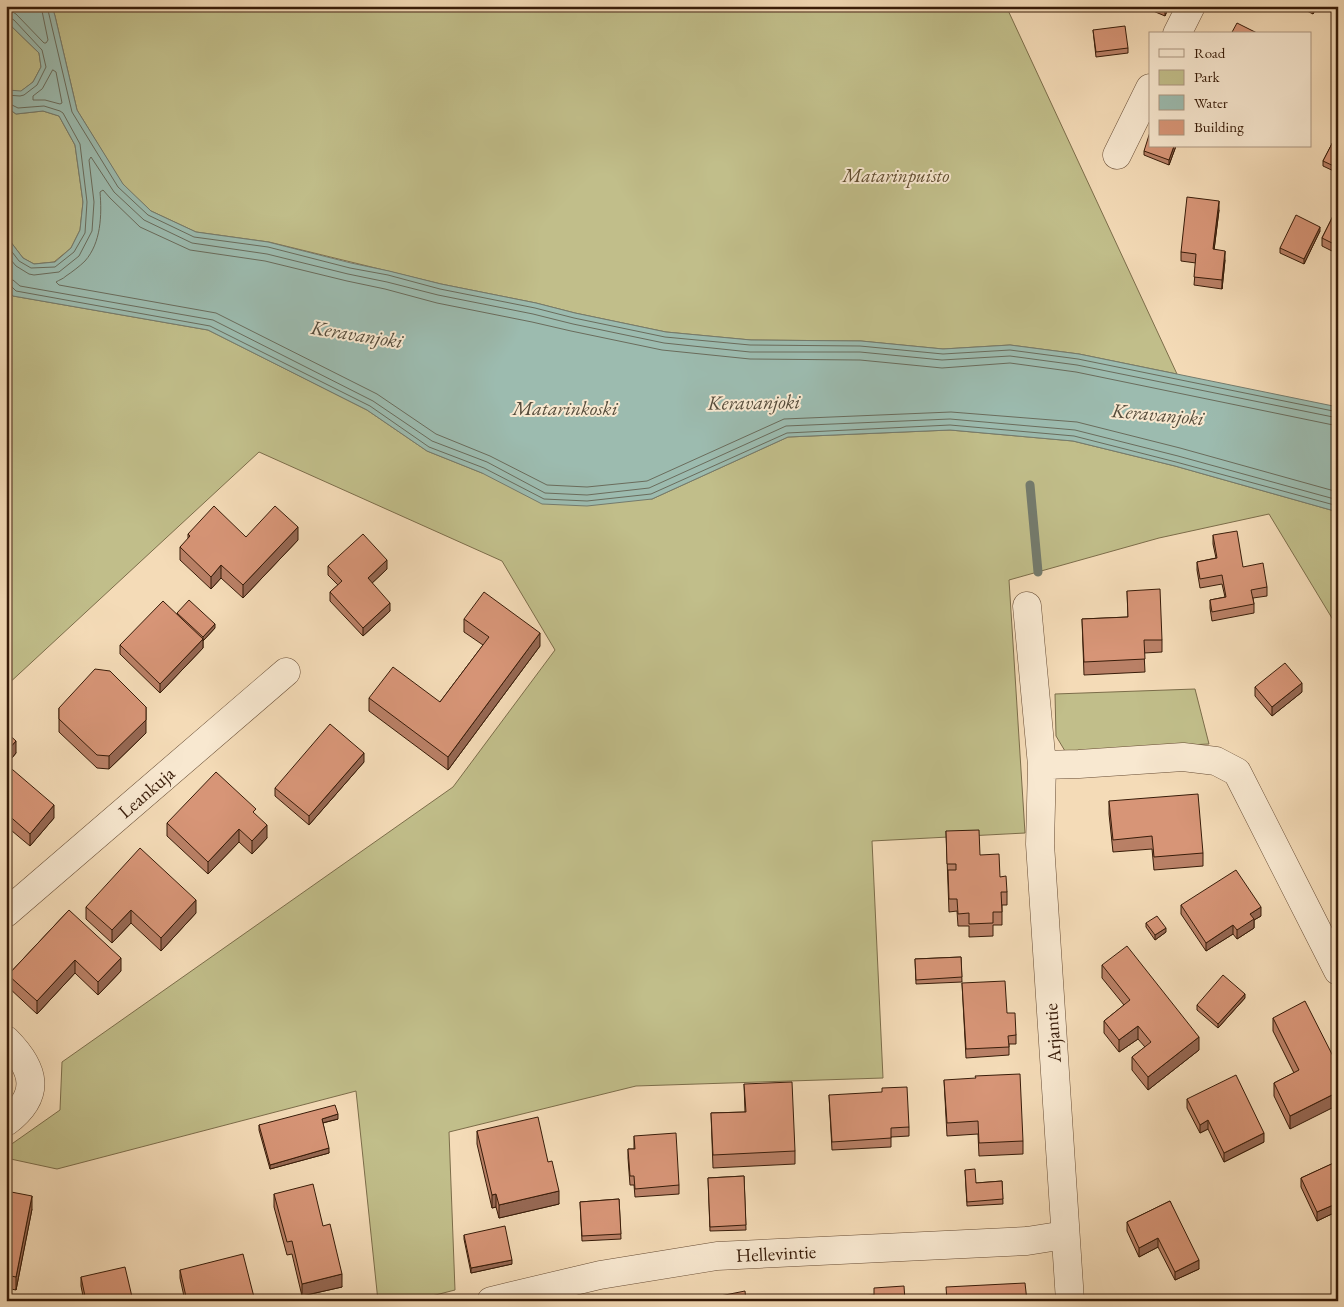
<svg xmlns="http://www.w3.org/2000/svg" width="1344" height="1307" font-family="'EB Garamond',serif">
  <style>
    .green { fill: #c1be8a; stroke: #7c6d4a }
    .water { fill: #9cbbaf; stroke: #747b6d }
    .lines { fill: none; stroke-linecap: round; stroke-linejoin: round }
    .shore { stroke: #6a6c5c; stroke-width: 1 }
    .stream { stroke: #747b6d; stroke-width: 9 }
    .minor-casing { stroke: #674c34; stroke-width: 29 }
    .minor { stroke: #f8e8d0; stroke-width: 28 }
    .wall { fill: #b98066; stroke: #381c09 }
    .shaded-wall { fill: #966853; stroke: #381c09 }
    .building { fill: #d79577; stroke: #381c09 }
    .labels { text-anchor: middle; stroke-width: 4; stroke-linejoin: round; paint-order: stroke }
    .park-label { font-size: 19px; font-style: italic; fill: #614d30; stroke: #f8e8d0 }
    .street-label { font-size: 19px; fill: #381c09; stroke: #f8e8d0 }
    .water-label { font-size: 20px; font-style: italic; fill: #564c3b; stroke: #f8e8d0 }
  </style>
  <rect width="100%" height="100%" fill="#f4dbb7"/>
  <filter id="stains"><feTurbulence type="fractalNoise" baseFrequency=".004" numOctaves="4"/><feColorMatrix values="0 0 0 0 .2 0 0 0 0 .09 0 0 0 0 .02 0 0 0 .5 -.17"/></filter>
  <radialGradient id="worn" r=".72"><stop offset=".6" stop-color="#630" stop-opacity="0"/><stop offset="1" stop-color="#630" stop-opacity=".3"/></radialGradient>
  <path class="green" d="M52 6H1006L1177 374 1079 354 1010 345 943 349 861 341 751 340 666 332 575 313 536 303 441 284 269 242 196 232 151 211 123 185 77 110 55 16Z
    M6 21 39 53 41 67 33 82 20 92 8 90 6 88Z
    M6 107 16 114 43 111 59 116 75 145 83 202 80 230 71 248 54 262 34 264 23 258 10 241 6 232Z
    M6 288 13 296 208 330 367 410 427 451 482 473 652 499 788 437 950 430 1073 441 1175 466 1338 512V628L1269 514 1159 538 1009 580 1025 833 872 841 883 1078 636 1086 449 1132 455 1290 412 1301H378L356 1091 57 1169 6 1158V1148L60 1110 62 1062 453 787 555 650 502 561 259 452 6 686Z
    M1195 689 1209 744 1065 751 1056 736 1055 694Z
    M6 1060 11 1064 10 1097 6 1099Z"/>
  <path class="water" d="M6 6H52L55 16 77 110 123 184 151 211 196 232 268 242 351 263 389 271 441 284 536 303 575 313 666 332 751 340 861 341 943 349 1010 345 1079 354 1338 407V512L1175 466 1073 441 950 430 788 437 652 499 587 506 542 504 482 473 427 451 367 410 208 330 13 296 6 288V232L10 241 23 258 34 264 55 262 71 248 80 230 83 202 75 145 59 116 43 111 16 114 6 107V88L8 90 21 91 33 82 41 67 39 53 6 21Z"/>
  <g class="lines">
    <path class="shore" d="M47 6 72 112 118 187 148 215 194 237 268 247 350 268 388 275 440 289 535 308 574 318 665 337 750 345 860 346 943 354 1010 350 1078 359 1338 412
      M6 11H11L16 14 44 43H46L48 40 41 6
      M6 17 10 18 14 20 42 50 46 67 37 85 24 95 20 96 6 95
      M53 70 56 72 62 103 60 104 45 100H33V96L42 89Z
      M6 104H10L18 108 44 106 60 111 63 113 80 144 87 202 85 233 74 252 55 267 31 268 19 261 6 244
      M6 254 16 266 29 274 34 275 59 272 79 256 92 231 94 202 89 160 91 157 114 192 144 220 192 243 267 254 348 274 387 282 438 295 533 314 573 324 664 343 750 352H860L942 360 1010 356 1077 365 1338 418
      M6 279 13 280 20 286 213 320 373 401 432 441 487 462 545 493 587 495 649 488 786 426 950 419 1075 430 1178 456 1338 500
      M6 285 11 286 16 291 210 326 370 406 429 447 484 468 544 499 587 501 651 494 787 433 950 425 1074 436 1176 462 1338 506
      M1338 426 1076 372 1010 363 942 368 860 360 750 359 662 350 571 331 532 322 437 303 385 289 347 281 265 261 190 250 140 227 110 198 103 190 100 192C102 215 101 243 85 261 80 266 72 272 66 276 63 279 59 280 56 282L59 285 216 313 377 394 436 434 490 456 547 485 587 487 647 481 784 419 951 412 1077 422 1180 448 1338 492"/>
    <path class="stream" d="M1030 485 1038 572"/>
    <g class="minor-casing">
      <path id="minor" d="M1177 34 1191 6
        M1117 155 1150 88
        M1027 606 1042 765 1040 844 1070 1301
        M1042 765 1079 764 1183 757 1216 761 1237 772 1338 971
        M6 913 286 672
        M6 1040C35 1069 42 1095 6 1122
        M491 1301 600 1275 717 1256 1027 1241 1065 1235"/>
    </g>
    <use href="#minor" class="minor"/>
  </g>
  <path class="wall" d="M1146 6H1169L1165 16 1146 8Z
    M1297 6H1317L1313 14Z
    M1093 30 1128 48V53L1096 57Z
    M1338 132V173L1323 166V161Z
    M1150 146H1176L1169 165 1144 155V151Z
    M1338 206V254L1322 246V238Z
    M1219 210 1214 250 1225 260 1222 289 1194 285 1196 263 1181 261V252Z
    M1320 231 1304 264 1280 253V248Z
    M188 534 246 537 298 540 243 598 221 578 211 589 180 560V547L188 539Z
    M1213 535 1243 567 1267 587V596L1253 598 1254 604V613L1212 621 1210 608V600L1225 597 1222 584 1200 588 1197 570V562L1216 558 1213 544Z
    M328 566 387 569 372 583 390 611 363 636 330 601V592L338 585 328 575Z
    M1127 591 1162 640V652L1144 653 1145 672 1084 675 1082 619 1128 617Z
    M177 613 215 628 203 641V648L160 693 120 654V645L177 615Z
    M464 619 540 646 448 770 369 711V698L440 702 483 645 464 632Z
    M1255 687 1302 692 1272 716 1255 696Z
    M59 708 146 733 109 769 97 768 59 732Z
    M1338 709V733L1333 725V712Z
    M6 732 16 753 7 764 54 818 30 846 6 826Z
    M364 762 309 825 275 796V788Z
    M1109 801 1203 853V866L1154 870 1152 849 1113 852 1109 814Z
    M256 815 267 838 252 854 239 842 208 874 167 836V823Z
    M946 831 980 855 1000 877 1007 892V905H1002V925H993V936L969 937V926H958L957 911 949 912Z
    M1181 905 1261 916 1254 920V928L1237 939 1233 934 1206 951 1181 914Z
    M86 907 196 913 161 951 131 923 112 943 86 919Z
    M69 910 121 971 98 995 75 973 37 1014 8 987V975Z
    M1146 923 1166 932 1155 940 1146 927Z
    M961 957 962 982 916 984 915 959Z
    M1102 965 1199 1050 1148 1090 1132 1070V1057L1145 1047 1138 1039 1119 1052 1104 1033V1021L1124 1005 1102 978Z
    M962 983 1007 1013 1016 1035V1044H1009V1055L966 1058Z
    M1245 998 1218 1028 1197 1010V1005Z
    M1273 1018 1338 1066 1290 1129 1274 1096V1083L1294 1073 1273 1031Z
    M944 1080 1023 1141V1154L979 1156 978 1134 947 1136Z
    M744 1084 795 1151V1164L713 1168 711 1113 745 1112Z
    M829 1095 909 1127V1136L891 1137V1147L832 1150Z
    M1187 1099 1264 1142 1224 1162 1208 1129 1200 1133 1187 1108Z
    M338 1119 323 1123 329 1153 270 1169 259 1130V1125Z
    M477 1131 548 1162 559 1204 499 1218 496 1207 492 1208 477 1144Z
    M634 1136 679 1185V1194L635 1197 634 1185H630L628 1158V1149H634Z
    M1338 1147V1211L1317 1221 1301 1187V1178L1336 1162 1334 1157V1149Z
    M965 1170 976 1183 1002 1181 1003 1204 967 1206Z
    M744 1176 746 1230 710 1231 708 1178Z
    M6 1191 32 1209 16 1290 6 1288Z
    M274 1194 323 1226 342 1287 302 1296 292 1254 287 1255 274 1207Z
    M619 1199 621 1239 582 1241 580 1202Z
    M1170 1201 1199 1269 1175 1280 1158 1247 1139 1257 1127 1231V1222Z
    M464 1235 512 1264 471 1273 464 1239Z
    M180 1270 255 1301H185L180 1278Z
    M81 1277 133 1301H84L81 1286Z"/>
  <path class="shaded-wall" d="M1168 6H1169L1165 16V12Z
    M1313 6H1317L1313 14Z
    M1174 146H1176L1169 165V160Z
    M1219 201V210L1213 258V249Z
    M1320 227V231L1304 264V259Z
    M1225 251V260L1222 289V280Z
    M298 527V540L243 598V585Z
    M387 560V569L368 587V578Z
    M221 565V578L211 589V577Z
    M390 603V611L363 636V628Z
    M215 624V628L203 641V637Z
    M540 633V646L448 770V757Z
    M203 639V648L160 693V684Z
    M1302 683V692L1272 716V707Z
    M146 707V733L109 769V756Z
    M16 741V753L6 765V752Z
    M364 753V762L309 825V816Z
    M54 805V818L30 846V834Z
    M267 825V838L252 854V841Z
    M239 829V842L208 874V862Z
    M196 900V913L161 951V938Z
    M1261 907V916L1254 920V928L1237 939V930L1250 914Z
    M131 910V923L112 943V930Z
    M1233 925V934L1206 951V943Z
    M1166 928V932L1155 940V935Z
    M121 958V971L98 995V982Z
    M75 960V973L37 1014V1001Z
    M1245 994V998L1218 1028V1024Z
    M1138 1026V1039L1119 1052V1040Z
    M1199 1037V1050L1148 1090V1077Z
    M1338 1092V1105L1290 1129V1116Z
    M338 1114V1119L322 1123V1119Z
    M1208 1120V1129L1200 1133V1125Z
    M1264 1133V1142L1224 1162V1153Z
    M329 1148V1153L270 1169V1165Z
    M559 1191V1204L499 1218V1205Z
    M496 1194V1207L492 1208V1195Z
    M32 1196V1209L16 1290V1277Z
    M1338 1203V1211L1317 1221V1212Z
    M1158 1238V1247L1139 1257V1248Z
    M512 1260V1264L471 1273V1268Z
    M1199 1260V1269L1175 1280V1272Z
    M342 1274V1287L302 1296V1284Z"/>
  <path class="building" d="M1152 6H1168L1165 12Z
    M1237 23 1259 34H1231Z
    M1125 26 1128 48 1096 52 1093 30Z
    M1150 132V146H1174L1169 160 1144 151Z
    M1338 132V168L1323 161Z
    M1187 197 1219 201 1213 249 1225 251 1222 280 1194 277 1196 254 1181 252Z
    M1338 206V246L1322 238Z
    M1296 215 1320 227 1304 259 1280 248Z
    M214 506 246 537 275 506 298 527 243 585 221 565 211 577 180 547 190 536 188 534Z
    M1237 531 1243 567 1263 563 1267 587 1251 590 1254 604 1212 612 1210 600 1226 597 1222 575 1200 579 1197 562 1217 558 1213 535Z
    M363 534 387 560 368 578 390 603 363 628 330 592 342 581 328 566Z
    M1160 589 1162 640H1144L1145 659 1084 662 1082 619 1128 617 1127 591Z
    M484 592 540 633 448 757 369 698 393 667 440 702 489 637 464 619Z
    M189 600 215 624 203 637 177 613Z
    M163 601 203 639 160 684 120 645Z
    M1285 663 1302 683 1272 707 1255 687Z
    M95 669 110 671 146 707V720L109 756 97 755 59 719V708Z
    M1338 709V720L1333 712Z
    M330 724 364 753 309 816 275 788Z
    M6 732 16 741 6 752Z
    M6 764 54 805 30 834 6 813Z
    M216 772 256 809 253 812 267 825 252 841 239 829 208 862 167 823Z
    M1198 794 1203 853 1154 857 1152 836 1113 840 1109 801Z
    M979 830 980 855 999 854 1000 877 1006 876 1007 892H1001L1002 912H993V923L969 924V913L958 914 957 899H949L948 870H956V864H947L946 831Z
    M140 848 196 900 161 938 131 910 112 930 86 907Z
    M1236 870 1261 907 1250 914 1254 919 1237 930 1233 925 1206 943 1181 905Z
    M69 910 121 958 98 982 75 960 37 1001 8 975Z
    M1157 916 1166 928 1155 935 1146 923Z
    M1127 946 1199 1037 1148 1077 1132 1057 1151 1042 1138 1026 1119 1040 1104 1021 1130 1000 1102 965Z
    M961 957 962 977 916 980 915 959Z
    M1223 975 1245 994 1218 1024 1197 1005Z
    M1005 981 1007 1013H1015L1016 1035 1008 1036 1009 1047 966 1049 962 983Z
    M1305 1001 1338 1066V1092L1290 1116 1274 1083 1299 1070 1273 1018Z
    M1020 1074 1023 1141 979 1143 978 1121 947 1123 944 1080 976 1078 975 1076Z
    M1236 1075 1264 1133 1224 1153 1208 1120 1200 1125 1187 1099Z
    M792 1082 795 1151 713 1155 711 1113 746 1112 744 1084Z
    M907 1087 909 1127 891 1128V1138L832 1142 829 1095 882 1092V1088Z
    M335 1105 338 1114 322 1119 329 1148 270 1165 259 1125Z
    M538 1117 548 1162 552 1161 559 1191 499 1205 496 1194 492 1195 477 1131Z
    M676 1133 679 1185 635 1189 634 1176H630L628 1149H635L634 1136Z
    M1338 1147V1157L1334 1149Z
    M1338 1161V1203L1317 1212 1301 1178Z
    M975 1169 976 1183 1002 1181 1003 1199 967 1202 965 1170Z
    M744 1176 746 1225 710 1227 708 1178Z
    M313 1184 323 1226 330 1224 342 1274 302 1284 292 1241 287 1242 274 1194Z
    M6 1191 32 1196 16 1277 6 1275Z
    M619 1199 621 1234 582 1236 580 1202Z
    M1170 1201 1199 1260 1175 1272 1158 1238 1139 1248 1127 1222Z
    M505 1226 512 1260 471 1268 464 1235Z
    M243 1254 255 1301H187L180 1270Z
    M125 1267 133 1301H86L81 1277Z
    M1025 1283 1027 1301H947L946 1287Z
    M904 1286 905 1301H820V1299L874 1295V1288Z
    M745 1291 746 1301H700V1300Z"/>
  <g class="labels">
    <g class="park-label">
      <text x="896" y="182">Matarinpuisto</text>
    </g>
    <g class="street-label">
      <text transform="translate(146 792) rotate(-41)" y="7">Leankuja</text>
      <text transform="translate(1052 1033) rotate(-94)" y="7">Arjantie</text>
      <text transform="translate(776 1253) rotate(-3)" y="7">Hellevintie</text>
    </g>
    <g class="water-label">
      <text transform="translate(357 334) rotate(9)" y="7">Keravanjoki</text>
      <text transform="translate(754 402) rotate(-1)" y="7">Keravanjoki</text>
      <text x="565" y="415">Matarinkoski</text>
      <text transform="translate(1158 414) rotate(5)" y="7">Keravanjoki</text>
    </g>
  </g>
  <rect width="1344" height="1307" fill="none" stroke="#f4dbb7" stroke-width="25"/>
  <rect x="8" y="8" width="1329" height="1292" fill="none" stroke="#381c09" stroke-width="2.5"/>
  <rect x="12" y="12" width="1319" height="1282" fill="none" stroke="#381c09"/>
  <rect x="1149" y="32" width="162" height="115" fill="#f8e8d0" stroke="#ab9680"/>
  <rect x="1159" y="49" width="25" height="8" fill="#f8e8d0" stroke="#ab9680"/>
  <text x="1194" y="58" font-size="15" fill="#381c09">Road</text>
  <rect x="1159" y="70" width="25" height="15" fill="#c1be8a" stroke="#ab9680"/>
  <text x="1194" y="82" font-size="15" fill="#381c09">Park</text>
  <rect x="1159" y="95" width="25" height="15" fill="#9cbbaf" stroke="#ab9680"/>
  <text x="1194" y="108" font-size="15" fill="#381c09">Water</text>
  <rect x="1159" y="120" width="25" height="15" fill="#d79577" stroke="#ab9680"/>
  <text x="1194" y="132" font-size="15" fill="#381c09">Building</text>
  <rect width="100%" height="100%" filter="url(#stains)"/>
  <rect width="100%" height="100%" fill="url(#worn)"/>
</svg>
